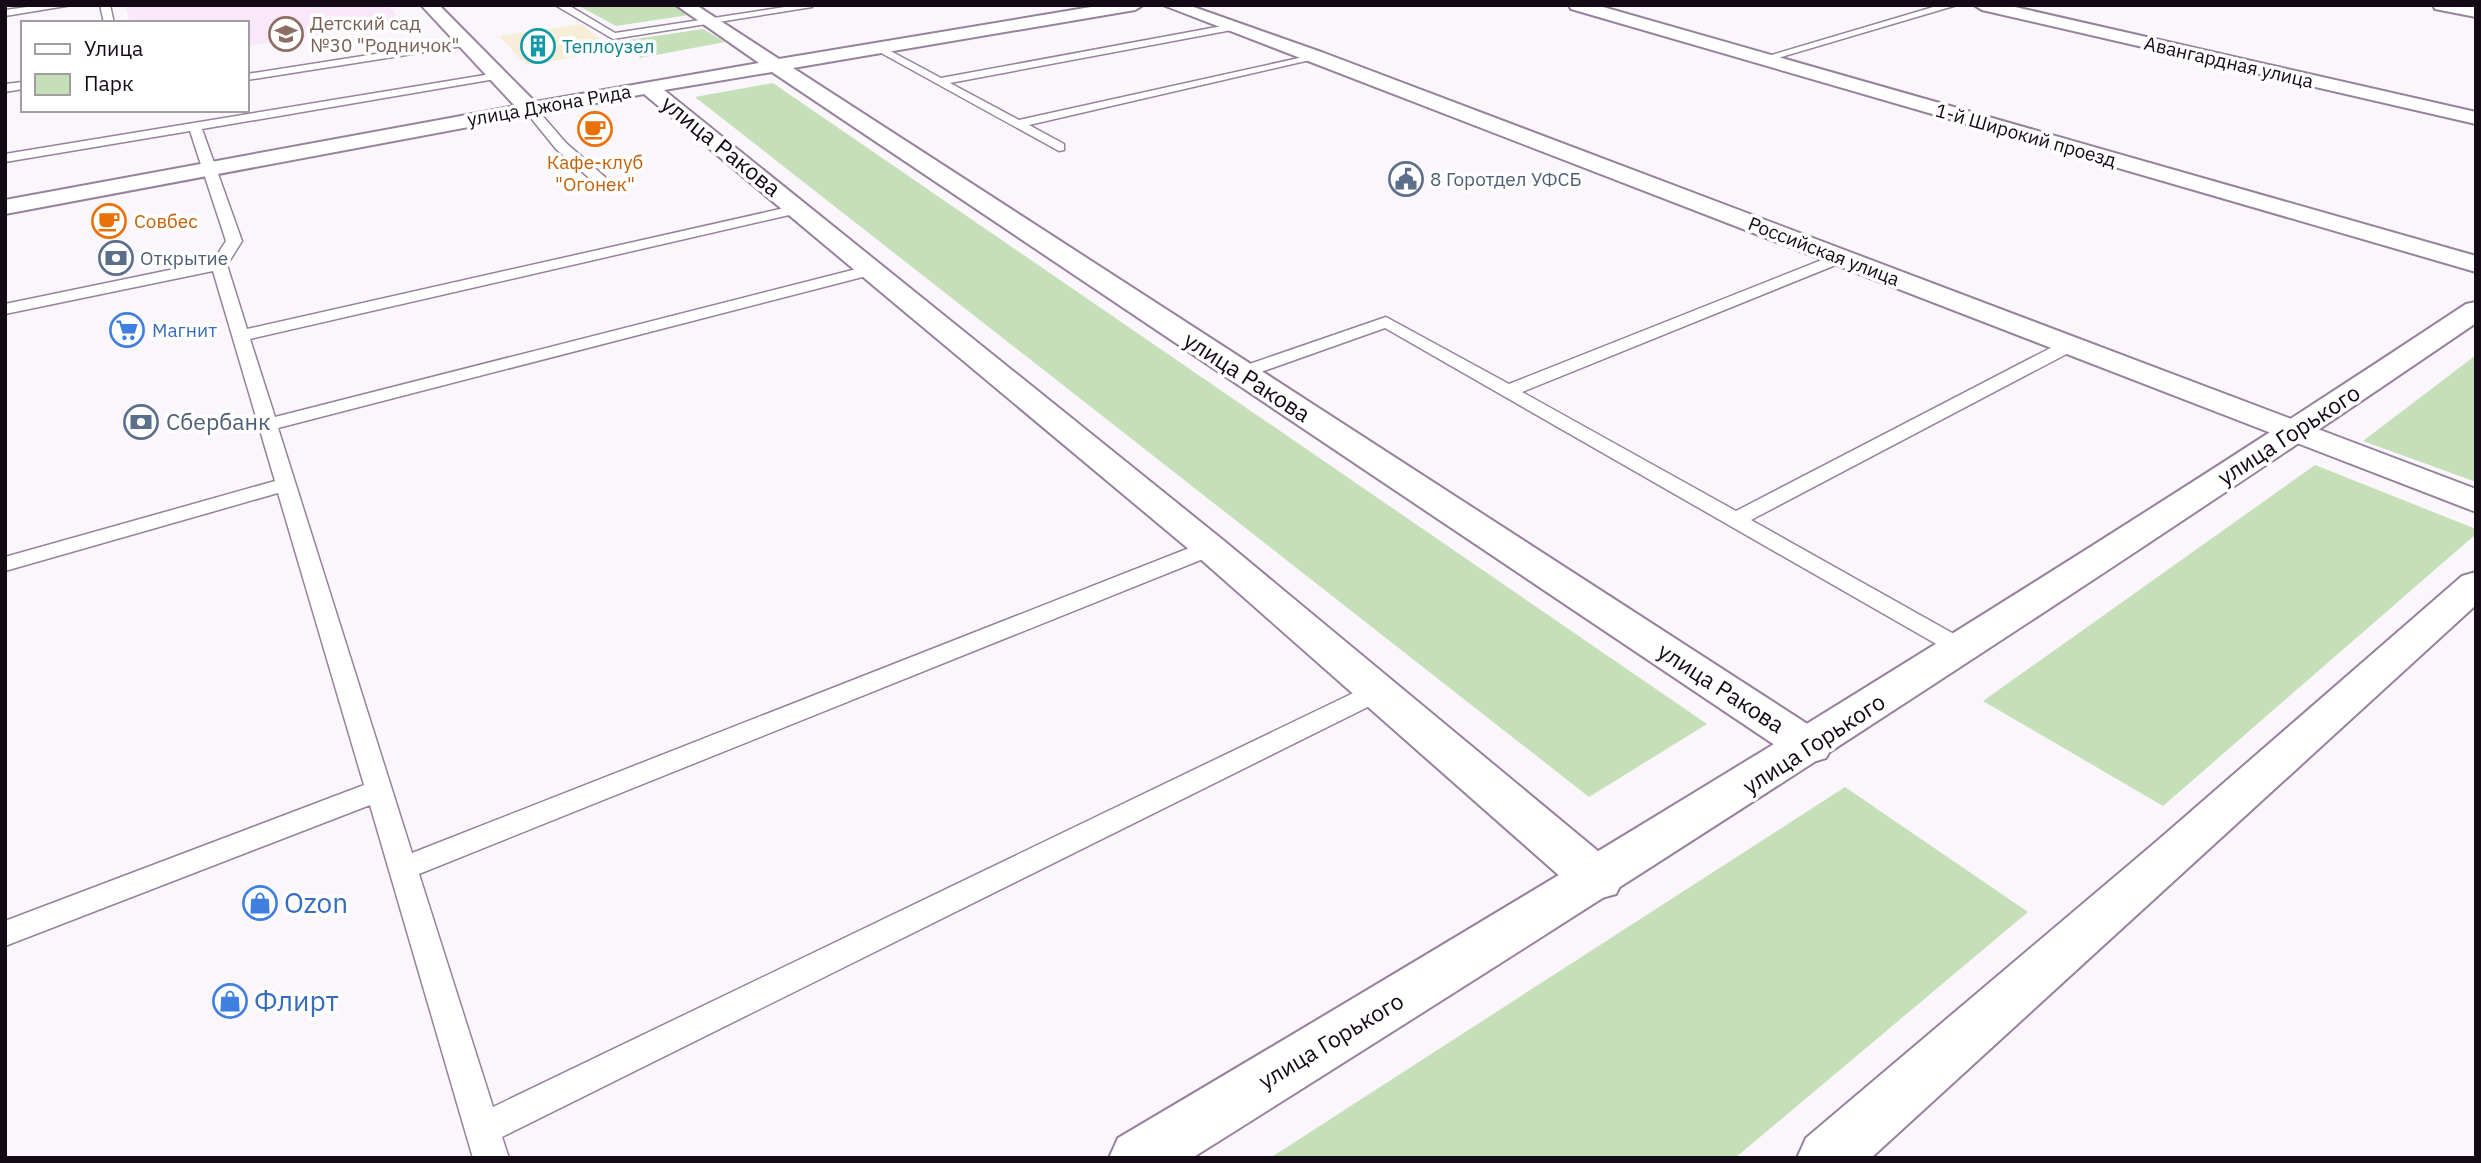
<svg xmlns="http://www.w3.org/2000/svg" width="2481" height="1163" font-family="'IBM Plex Sans',sans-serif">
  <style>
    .industrial { fill: #f6eed8 }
    .education { fill: #f9e8fa }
    .green { fill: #c5e0b8 }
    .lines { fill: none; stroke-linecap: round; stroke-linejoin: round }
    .service-casing { stroke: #97819d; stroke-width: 3 }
    .minor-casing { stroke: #97819d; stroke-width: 4 }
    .tertiary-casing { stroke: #97819d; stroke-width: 4 }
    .service { fill: #fff; fill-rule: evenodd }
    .minor { fill: #fff; fill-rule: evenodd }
    .tertiary { fill: #fff; fill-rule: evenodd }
    .labels { text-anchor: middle; stroke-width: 7; stroke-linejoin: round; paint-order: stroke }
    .far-education-label { font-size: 19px; fill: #785e54; stroke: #fff; text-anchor: start }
    .far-culture-label { font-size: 19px; fill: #0d838f; stroke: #fff; text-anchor: start }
    .far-street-label { font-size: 19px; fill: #130a15; stroke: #fff }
    .far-food-label { font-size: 19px; fill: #c56008; stroke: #fff }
    .far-service-label { font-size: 19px; fill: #4e5e75; stroke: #fff; text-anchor: start }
    .far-shop-label { font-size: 19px; fill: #366cbe; stroke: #fff; text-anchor: start }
    .street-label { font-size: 23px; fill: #130a15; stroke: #fff }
    .service-label { font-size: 23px; fill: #4e5e75; stroke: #fff; text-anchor: start }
    .near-shop-label { font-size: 28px; fill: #366cbe; stroke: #fff; text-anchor: start }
  </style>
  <rect width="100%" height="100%" fill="#fbf6fc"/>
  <path class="industrial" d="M582 24 614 51 526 65 499 36Z"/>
  <path class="education" d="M125 5H388L403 23 247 46V23H130Z"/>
  <path class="green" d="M577 5H674L689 15 616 26Z
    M703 29 725 42 640 58 628 40Z
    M773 83 1707 724 1589 797 695 97Z
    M2476 355V482L2363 441Z
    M2315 465 2476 529V534L2163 806 1983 701Z
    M1845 787 2028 912 1735 1158H1270Z"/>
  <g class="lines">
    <g class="service-casing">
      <path id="service" d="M42 5H72L5 16V10Z
        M100 5H110L114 23H104Z
        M555 5H568L615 33 798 5 812 7 613 39Z
        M1940 5H1957L1768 61 1758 59Z
        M1233 24 1237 25V29L950 83 1019 120 1317 54 1323 57 1029 125 1064 144V150L1059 151 874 49 883 47 941 78Z
        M465 40 470 43 469 45 247 80V74Z
        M497 73 503 76 501 78 202 129 242 241 227 265 247 329 798 205 805 209 798 213 250 339 275 417 872 265 880 270 878 273 278 428 412 853 1202 543 1210 541 1221 548 1218 553 419 874 493 1107 1370 685 1379 683 1388 685 1392 691 1388 697 502 1137 509 1158H473L370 805 5 946V921L364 785 278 493 5 571V557L275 481 213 271 5 314V304L213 261 226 241 190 131 5 162V154Z
        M23 82V89L5 92V84Z
        M526 106H534L566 143 605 177V183H595L556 149 526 112Z
        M1842 252 1850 257 1848 260 1522 392 1736 511 2064 341H2076L2079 345 2076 349 1751 520 1970 643 1973 648 1970 653H1952L1385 328 1247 377 1241 378 1232 373 1235 369 1386 317 1509 384Z"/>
    </g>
    <g class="minor-casing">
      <path id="minor" d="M421 5H439L535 102 759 63 676 5H696L779 59 1103 5H1143L1135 10 793 68 1826 736 1832 747 1826 758 1810 763 1794 758 772 72 664 90 1223 540 1616 866 1623 880 1616 894 1598 899 1580 894 1197 556 644 94 5 214V200L515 106Z
        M1163 5H1188L1324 53 2476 489V512Z
        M1569 5H1596L2476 256V272L1571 9Z
        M1974 5H2006L2476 112V124L1982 10Z"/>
    </g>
    <g class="tertiary-casing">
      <path id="tertiary" d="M2433 5 2476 7V17L2435 9Z
        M2476 302V323C2054 611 1625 886 1192 1158H1109L1118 1138C1573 869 2025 596 2466 304Z
        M2476 572V605L1871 1158H1797L1806 1138 2157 841 2462 576Z"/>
    </g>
    <use href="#service" class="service"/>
    <use href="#minor" class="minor"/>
    <use href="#tertiary" class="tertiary"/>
  </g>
  <defs>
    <g id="school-ring" transform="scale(1.75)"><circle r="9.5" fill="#fff" stroke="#8d6e63" stroke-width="1.5"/><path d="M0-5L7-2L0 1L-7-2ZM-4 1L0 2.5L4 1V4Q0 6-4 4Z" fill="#8d6e63"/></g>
    <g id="building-ring" transform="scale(1.75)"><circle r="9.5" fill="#fff" stroke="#0f9aa8" stroke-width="1.5"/><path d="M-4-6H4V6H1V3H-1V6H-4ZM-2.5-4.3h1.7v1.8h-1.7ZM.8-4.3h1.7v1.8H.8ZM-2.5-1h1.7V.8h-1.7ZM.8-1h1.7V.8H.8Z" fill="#0f9aa8"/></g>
    <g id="cafe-ring" transform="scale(1.75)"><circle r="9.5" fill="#fff" stroke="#e8710a" stroke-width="1.5"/><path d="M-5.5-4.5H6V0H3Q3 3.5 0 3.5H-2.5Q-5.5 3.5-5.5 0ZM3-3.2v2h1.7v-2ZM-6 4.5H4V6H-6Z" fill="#e8710a"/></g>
    <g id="civic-ring" transform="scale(1.75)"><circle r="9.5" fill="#fff" stroke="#5c6f8a" stroke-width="1.5"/><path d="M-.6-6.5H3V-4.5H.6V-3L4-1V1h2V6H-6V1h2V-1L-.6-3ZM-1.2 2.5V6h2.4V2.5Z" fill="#5c6f8a"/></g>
    <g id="bank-ring" transform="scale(1.75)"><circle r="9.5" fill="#fff" stroke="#5c6f8a" stroke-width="1.5"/><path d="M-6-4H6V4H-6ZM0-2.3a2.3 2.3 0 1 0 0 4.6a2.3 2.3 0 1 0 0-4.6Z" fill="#5c6f8a"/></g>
    <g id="supermarket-ring" transform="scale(1.75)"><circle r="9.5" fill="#fff" stroke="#3f7fe0" stroke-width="1.5"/><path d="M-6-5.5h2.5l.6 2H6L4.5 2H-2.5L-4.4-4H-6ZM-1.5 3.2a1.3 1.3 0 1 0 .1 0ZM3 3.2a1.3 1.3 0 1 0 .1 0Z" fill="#3f7fe0"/></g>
    <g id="shop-ring" transform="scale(1.75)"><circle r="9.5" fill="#fff" stroke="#3f7fe0" stroke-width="1.5"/><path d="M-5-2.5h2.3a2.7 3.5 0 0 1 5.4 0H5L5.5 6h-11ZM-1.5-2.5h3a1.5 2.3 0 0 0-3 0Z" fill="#3f7fe0"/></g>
  </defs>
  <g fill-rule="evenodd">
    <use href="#school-ring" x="286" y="34"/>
    <use href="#building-ring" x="538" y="46"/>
    <use href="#cafe-ring" x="595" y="129"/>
    <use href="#civic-ring" x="1406" y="179"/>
    <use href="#cafe-ring" x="109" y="221"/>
    <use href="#bank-ring" x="116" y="258"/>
    <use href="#supermarket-ring" x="127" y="330"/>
    <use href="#bank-ring" x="141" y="422"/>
    <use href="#shop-ring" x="260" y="903"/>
    <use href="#shop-ring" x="230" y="1001"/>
  </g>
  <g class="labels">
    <g class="far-education-label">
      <text x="310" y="30">Детский сад<tspan x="310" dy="22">№30 "Родничок"</tspan></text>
    </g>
    <g class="far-culture-label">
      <text x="562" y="53">Теплоузел</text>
    </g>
    <g class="far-street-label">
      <text transform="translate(2229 62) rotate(13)" y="7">Авангардная улица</text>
      <text transform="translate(549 105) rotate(-10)" y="7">улица Джона Рида</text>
      <text transform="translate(2026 135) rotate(16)" y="7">1-й Широкий проезд</text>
      <text transform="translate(1824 251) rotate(21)" y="7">Российская улица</text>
    </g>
    <g class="far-food-label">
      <text x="595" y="169">Кафе-клуб<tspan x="595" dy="22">"Огонек"</tspan></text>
      <text x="134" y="228" text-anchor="start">Совбес</text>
    </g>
    <g class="far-service-label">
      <text x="1430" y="186">8 Горотдел УФСБ</text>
      <text x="140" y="265">Открытие</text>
    </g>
    <g class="far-shop-label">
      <text x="152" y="337">Магнит</text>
    </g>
    <g class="street-label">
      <text transform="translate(721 146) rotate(39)" y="8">улица Ракова</text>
      <text transform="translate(1247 377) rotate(33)" y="8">улица Ракова</text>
      <text transform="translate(2289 435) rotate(-33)" y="8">улица Горького</text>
      <text transform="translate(1721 688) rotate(33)" y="8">улица Ракова</text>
      <text transform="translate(1814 744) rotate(-33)" y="8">улица Горького</text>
      <text transform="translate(1331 1041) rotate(-31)" y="8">улица Горького</text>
    </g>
    <g class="service-label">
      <text x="166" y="430">Сбербанк</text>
    </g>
    <g class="near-shop-label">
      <text x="284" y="913">Ozon</text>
      <text x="254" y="1011">Флирт</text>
    </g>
  </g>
  <rect width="2481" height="1163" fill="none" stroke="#130a15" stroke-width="14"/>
  <rect x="21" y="21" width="228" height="91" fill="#ffffff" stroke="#a19da1" stroke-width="2"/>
  <rect x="35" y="44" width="35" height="10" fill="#ffffff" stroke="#a19da1" stroke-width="2"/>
  <text x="84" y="56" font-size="21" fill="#130a15">Улица</text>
  <rect x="35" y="74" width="35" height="21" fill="#c5e0b8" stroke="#a19da1" stroke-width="2"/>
  <text x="84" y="91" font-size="21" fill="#130a15">Парк</text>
</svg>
